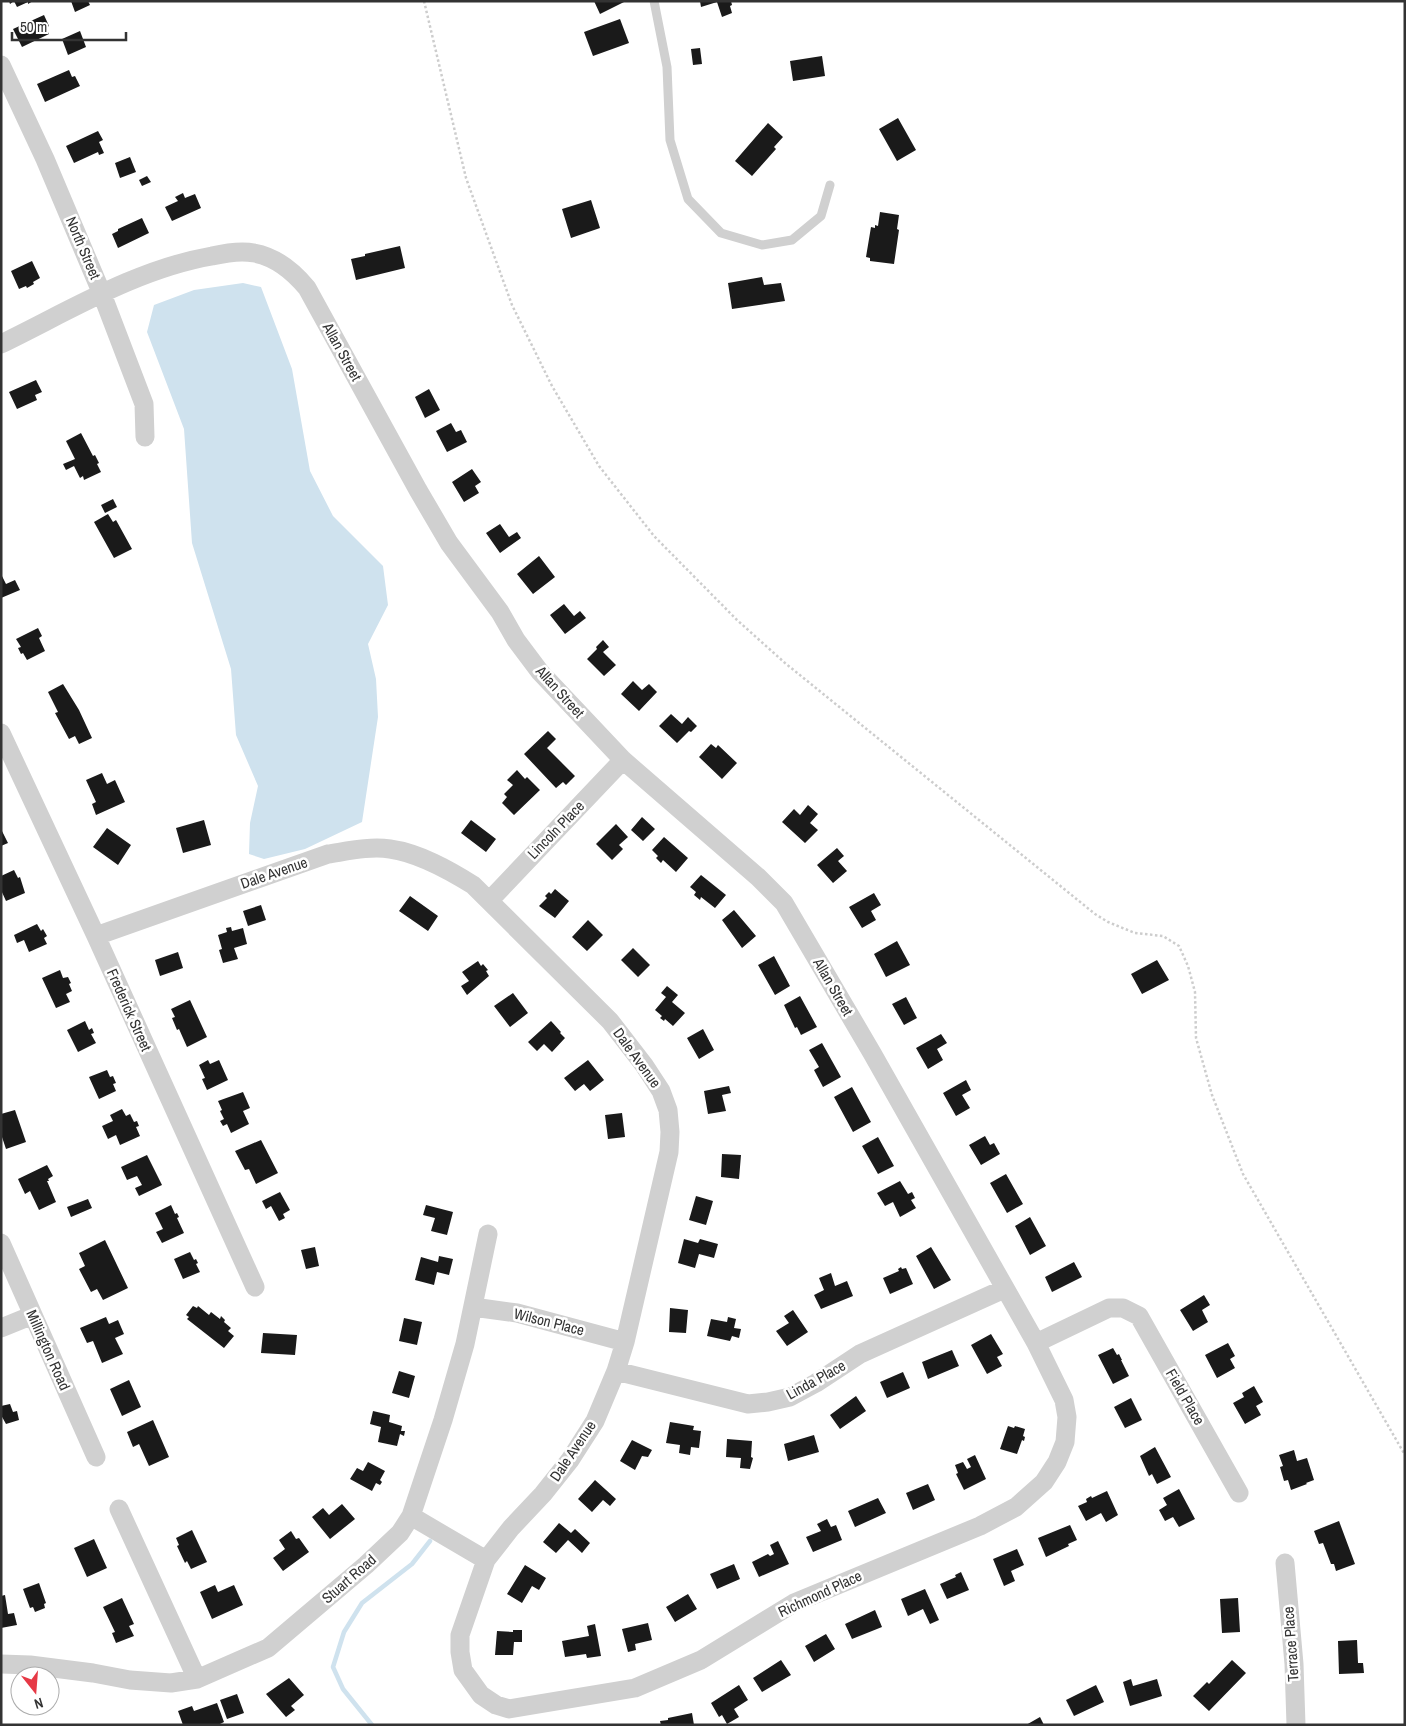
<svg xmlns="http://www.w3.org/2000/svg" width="1406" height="1726" font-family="'Archivo Narrow',sans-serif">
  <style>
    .water { fill: #cfe2ee }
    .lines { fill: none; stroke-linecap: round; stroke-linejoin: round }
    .stream { stroke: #cfe2ee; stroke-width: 4.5 }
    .building { fill: #1a1a1a }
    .path { stroke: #cdcdcd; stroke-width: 2.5; stroke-dasharray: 2.5 2.5; stroke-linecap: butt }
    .lane { stroke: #d0d0d0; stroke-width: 9 }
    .street { stroke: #d0d0d0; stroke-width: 19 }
    .labels { text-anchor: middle; stroke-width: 5; stroke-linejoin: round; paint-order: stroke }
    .street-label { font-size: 15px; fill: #333; stroke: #fff }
  </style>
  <rect width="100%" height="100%" fill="#fff"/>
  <path class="water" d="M243 283 261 287 292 369 310 471 333 516 383 566 388 605 368 644 376 679 378 717 362 822 305 849 264 859 249 854 250 823 258 786 236 735 231 669 192 543 184 429 147 332 154 305 194 290Z"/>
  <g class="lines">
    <path class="stream" d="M372 1725 343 1689 333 1667 344 1632 362 1603 412 1564 430 1541"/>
  </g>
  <path class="building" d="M9 1H33L28 4V2L17 7 14 1 10 4Z
    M71 1H88L90 5 75 12Z
    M594 1H626L600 14Z
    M700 1H731L732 5 730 6 732 13 722 17 717 2 701 7Z
    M44 15 49 26 46 28 49 34 22 47 13 29Z
    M620 19 629 43 593 56 584 32Z
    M80 31 86 47 68 55 62 39Z
    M700 48 702 64 693 65 691 49Z
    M822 56 825 76 793 81 790 61Z
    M69 70 72 77 75 76 80 86 45 102 37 84Z
    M898 118 916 150 897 161 879 129Z
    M768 123 783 137 774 147 776 149 752 176 735 161Z
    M98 131 103 140 99 142 104 153 99 155 98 152 74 163 66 146Z
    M130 157 136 172 120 178 115 163Z
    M147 176 151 182 142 186 139 180Z
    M183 193 185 198 195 194 201 208 172 221 165 207 178 201 175 197Z
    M591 200 600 228 571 238 562 209Z
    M880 212 899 215 897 229 899 230 894 264 870 261V258L866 257 871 227 875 228V225L878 226Z
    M142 218 149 233 118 248 112 234 118 231V229Z
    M400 246 405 268 356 280 351 259 365 256V254Z
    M32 261 40 278 33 282 34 284 27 288 26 286 19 289 11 271Z
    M762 277 764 285 781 283 785 301 732 309 728 283Z
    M36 380 42 392 35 395 37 400 17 409 9 392Z
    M429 389 440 410 425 418 415 397Z
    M451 423 456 432 461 430 467 442 447 452 436 431Z
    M81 433 93 456 95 455 99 463 97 464 101 472 84 480 83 476 80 478 74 466 66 470 63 464 75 459 66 441Z
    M472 469 481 482 475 486 479 493 464 502 452 482Z
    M113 499 117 507 105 513 101 505Z
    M108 514 113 522 116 520 132 549 114 558 94 522Z
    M500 524 509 537 517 532 521 538 500 553 486 533Z
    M539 556 555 577 533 594 517 574Z
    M1 574 6 584 15 580 20 590 1 598Z
    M564 604 574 616 580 611 586 618 565 634 550 615Z
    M38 628 42 636 39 638 45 651 27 660 23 653 21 654 18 648 21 647 16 639Z
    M603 640 609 647 603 652 616 665 604 676 587 659 597 649 596 647Z
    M633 681 642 690 649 684 657 692 639 711 621 694Z
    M63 684 79 710 92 738 79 744 75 736 69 739 55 713 58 712 48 692Z
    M671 714 682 724 688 717 697 726 691 732 689 731 677 743 659 726Z
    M548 731 556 739 547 748 575 776 566 785 563 782 556 788 524 754Z
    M711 744 716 748 718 745 737 763 722 779 699 757Z
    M517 770 525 779 527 777 540 790 514 815 502 803 507 797 504 794 513 785 507 780Z
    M102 773 107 784 115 780 125 802 96 815 92 804 96 802 86 780Z
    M808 805 818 814 810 823 818 830 805 843 782 822 794 809 800 815Z
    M642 817 655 829 643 841 631 830Z
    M204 820 211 845 183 853 176 828Z
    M471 820 496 839 486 852 461 833Z
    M616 824 628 837 619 845 623 849 612 860 596 844Z
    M107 828 131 845 118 865 93 847Z
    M1 829 8 843 1 846Z
    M664 837 688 858 676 872 663 860 661 863 656 858 658 856 652 850Z
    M837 848 844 856 838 861 847 871 833 883 817 865Z
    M14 870 18 878 20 877 25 893 6 901 1 890V876Z
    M701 875 726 895 715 908 701 897 700 900 694 895 696 892 690 887Z
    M555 889 569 901 555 918 539 906 547 898 545 896 549 892 551 894Z
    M874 893 881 905 871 911 876 920 862 928 849 907Z
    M410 896 438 916 428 931 399 911Z
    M261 905 266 920 248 926 243 911Z
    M734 910 756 936 742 948 722 920Z
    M588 920 603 935 587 951 572 937Z
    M37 924 41 931 43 929 47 936 44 938 47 944 29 952 24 940 17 943 14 935Z
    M231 927 232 931 243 928 247 944 234 948 238 959 223 963 219 950 222 949 218 935 227 932 226 928Z
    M897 941 910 965 886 977 874 954Z
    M633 948 650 965 638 977 621 960Z
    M178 952 183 968 160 976 155 960Z
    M774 956 790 986 775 995 758 965Z
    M1157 960 1169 980 1142 994 1131 974Z
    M478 961 481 966 483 964 488 970 486 971 489 976 467 995 461 986 469 981 462 972Z
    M60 970 63 978 68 977 71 983 69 984 72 991 66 994 70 1002 56 1008 42 978Z
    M667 986 678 995 672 1002 685 1013 673 1026 665 1019 664 1021 660 1018 662 1016 655 1010 666 997 661 993Z
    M513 993 528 1013 510 1027 494 1006Z
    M800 996 817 1027 801 1035 797 1027 795 1028 784 1005Z
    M906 997 917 1018 904 1025 892 1004Z
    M190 1000 207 1037 187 1047 179 1029 177 1030 172 1018 175 1017 171 1009Z
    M85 1021 89 1030 92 1028 94 1033 91 1034 96 1043 78 1052 67 1030Z
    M551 1021 561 1032 560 1033 565 1038 552 1052 544 1044 537 1051 528 1042Z
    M703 1029 714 1050 699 1059 687 1038Z
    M941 1034 947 1043 937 1049 943 1060 928 1069 916 1048Z
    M822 1043 841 1077 823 1087 814 1070 819 1067 809 1050Z
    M208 1060 210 1064 219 1060 228 1080 207 1090 202 1079 205 1078 199 1065Z
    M588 1060 604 1080 590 1091 584 1084 575 1091 564 1078Z
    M107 1070 110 1077 113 1076 116 1083 113 1084 116 1091 99 1099 89 1077Z
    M966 1080 971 1090 962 1095 970 1108 956 1116 943 1093Z
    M729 1086 731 1093 722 1095 726 1111 708 1114 704 1091Z
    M852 1087 871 1122 853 1132 834 1097Z
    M243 1092 250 1108 243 1111 249 1124 231 1133 227 1124 223 1126 220 1121 224 1119 220 1111 222 1110 218 1101Z
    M122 1109 126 1116 130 1114 134 1122 137 1121 139 1126 136 1127 140 1136 120 1145 116 1135 108 1139 102 1126 113 1121 110 1115Z
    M15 1110 26 1142 6 1149 1 1134V1114Z
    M622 1113 625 1137 608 1139 605 1115Z
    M985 1136 990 1145 994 1143 1000 1154 981 1165 969 1145Z
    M878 1137 894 1166 878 1174 862 1146Z
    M261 1140 278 1173 256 1184 249 1169 245 1170 235 1151Z
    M722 1154 741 1155 739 1179 721 1177Z
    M147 1155 162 1185 139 1196 135 1188 142 1185 137 1176 127 1180 121 1167Z
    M47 1165 53 1176 48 1179 49 1181H47L56 1202 39 1210 30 1191 25 1194 18 1179Z
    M1006 1174 1023 1204 1007 1213 990 1183Z
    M900 1181 908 1194 912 1192 915 1198 911 1200 916 1208 900 1217 893 1202 885 1206 877 1193Z
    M280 1192 290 1210 283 1214 285 1218 279 1221 271 1206 266 1209 262 1201Z
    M696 1196 713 1201 706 1225 689 1220Z
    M88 1199 92 1208 71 1217 67 1207Z
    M171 1205 175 1214 177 1213 179 1217 177 1218 184 1233 162 1243 156 1232 163 1229 155 1213Z
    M426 1205 453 1212 447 1235 431 1231 435 1218 423 1215Z
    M1030 1217 1046 1246 1030 1255 1015 1226Z
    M684 1239 698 1243 700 1239 718 1244 714 1258 699 1254 695 1268 678 1263Z
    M105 1240 128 1288 103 1300 97 1289 91 1292 79 1269 85 1266 79 1253Z
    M315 1247 319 1266 306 1269 301 1250Z
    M931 1247 951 1280 934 1289 916 1256Z
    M190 1252 194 1260 196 1259 198 1263 196 1264 200 1272 183 1279 174 1259Z
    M439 1256 453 1259 449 1275 437 1272 434 1285 415 1280 421 1257 438 1262Z
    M1074 1262 1082 1277 1052 1292 1045 1277Z
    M901 1267 902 1269 906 1268 913 1284 890 1294 883 1278 899 1271 898 1269Z
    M831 1273 835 1286 847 1281 853 1296 821 1309 814 1295 824 1290 819 1278Z
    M1204 1295 1210 1305 1202 1310 1208 1322 1193 1331 1180 1310Z
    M193 1306 197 1308 198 1306 209 1315 211 1312 220 1319 221 1316 225 1320 224 1322 231 1328 228 1331 234 1336 224 1348 187 1319 189 1317 186 1315Z
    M670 1308 688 1310 686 1333 669 1332Z
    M793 1310 808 1332 787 1346 776 1331 789 1323 784 1316Z
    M106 1317 109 1324 118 1320 124 1334 115 1338 123 1354 102 1363 93 1341 87 1343 80 1328Z
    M728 1317 736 1319 734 1328 741 1329 739 1338 732 1336 730 1341 707 1336 711 1319 727 1322Z
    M404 1318 422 1322 417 1345 399 1341Z
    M263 1333 297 1335 295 1355 261 1353Z
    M991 1334 1003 1354 997 1357 1002 1366 987 1374 971 1345Z
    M1228 1343 1235 1356 1230 1359 1235 1368 1217 1378 1205 1355Z
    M1113 1348 1117 1355 1119 1354 1122 1360H1121L1129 1376 1113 1384 1098 1355Z
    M952 1350 959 1366 928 1379 922 1362Z
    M399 1371 415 1376 409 1398 392 1393Z
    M903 1372 910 1388 887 1398 880 1382Z
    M129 1380 141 1407 122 1416 110 1389Z
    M1254 1386 1263 1402 1256 1406 1261 1415 1245 1424 1233 1403 1244 1397 1242 1393Z
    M856 1396 866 1411 840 1429 830 1415Z
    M1131 1398 1142 1420 1125 1428 1114 1407Z
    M10 1404 13 1412 17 1411 19 1420 6 1424 1 1415V1406Z
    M373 1411 390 1415 389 1422 402 1426 401 1431H405L404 1436 400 1434 397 1446 378 1442 381 1427 370 1424Z
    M153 1420 169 1457 149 1466 139 1444 133 1447 127 1432Z
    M670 1422 694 1426 693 1430 701 1431 699 1448 691 1447 690 1455 679 1453 680 1445 666 1443Z
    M1008 1426 1014 1428 1015 1426 1025 1429 1023 1436 1025 1437 1024 1441 1022 1440 1017 1454 1000 1449Z
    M814 1435 819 1452 788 1461 784 1444Z
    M727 1439 752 1441 751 1457 753 1458 750 1469 740 1468 741 1458 726 1457Z
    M632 1440 652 1450 648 1457 642 1456 635 1470 620 1461Z
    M1155 1447 1171 1477 1157 1484 1152 1474 1149 1476 1140 1456Z
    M1294 1450 1297 1461 1307 1458 1314 1480 1306 1483 1307 1484 1291 1490 1288 1480 1284 1481 1280 1467 1283 1466 1279 1455Z
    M975 1455 986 1479 964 1490 956 1474 958 1473 955 1465 963 1462 967 1469 971 1467 967 1459Z
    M368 1462 385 1471 380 1480 382 1482 380 1485 376 1483 372 1491 350 1479 357 1468 363 1471Z
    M595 1480 616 1499 610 1506 603 1500 592 1512 578 1499Z
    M928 1484 935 1500 913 1510 906 1493Z
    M1179 1489 1195 1519 1179 1527 1173 1517 1165 1521 1159 1510 1167 1505 1163 1498Z
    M1107 1491 1118 1515 1106 1522 1101 1513 1086 1521 1078 1506 1087 1502 1086 1499 1091 1496 1092 1498Z
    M878 1498 886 1513 855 1527 848 1511Z
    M342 1504 355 1519 330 1539 312 1517 323 1508 329 1515Z
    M827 1519 831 1527 836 1525 842 1540 813 1552 806 1537 821 1531 817 1524Z
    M1339 1521 1355 1564 1336 1571 1334 1564H1331L1323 1543 1319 1544 1314 1531Z
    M559 1523 571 1533 575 1529 590 1543 582 1553 568 1540 556 1553 543 1542Z
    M1070 1525 1077 1540 1068 1544 1069 1546 1046 1557 1038 1538Z
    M192 1530 207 1562 191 1569 187 1561 185 1563 177 1546 179 1545 176 1538Z
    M291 1531 296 1539 299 1538 309 1552 283 1571 273 1558 285 1549 279 1540Z
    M94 1539 107 1568 87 1577 74 1548Z
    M778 1541 789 1564 759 1577 752 1562 768 1554 770 1556 774 1554 770 1545Z
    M1017 1549 1024 1565 1011 1571 1015 1581 1004 1586 993 1559Z
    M734 1564 740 1579 717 1589 710 1574Z
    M525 1565 546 1578 539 1590 532 1586 522 1603 507 1594Z
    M961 1572 969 1590 947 1599 940 1584 956 1577 955 1575Z
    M39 1583 46 1603 44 1604 45 1608 35 1612 33 1607 30 1608 23 1589Z
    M215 1585 218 1592 234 1585 243 1605 212 1619 200 1592Z
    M925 1589 939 1620 930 1624 923 1609 908 1616 901 1599Z
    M688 1594 697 1609 675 1622 666 1607Z
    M5 1595 8 1614 14 1613 17 1625 1 1628V1596Z
    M122 1598 134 1624 129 1626 134 1636 116 1643 112 1633 115 1632 103 1607Z
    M1238 1598 1240 1632 1222 1633 1220 1599Z
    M875 1610 882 1627 852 1639 845 1624Z
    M648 1623 652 1640 635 1644 636 1650 628 1652 622 1629Z
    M595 1624 601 1656 587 1658 586 1654 565 1657 562 1641 589 1636 587 1626Z
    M513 1630H522V1642H514L513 1655H495L497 1631 513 1632Z
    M826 1634 835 1649 814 1662 805 1646Z
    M1357 1640 1358 1663H1363L1364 1673 1339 1674 1338 1641Z
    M781 1660 791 1675 762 1692 753 1678Z
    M1232 1660 1246 1673 1209 1711 1193 1696 1207 1682 1209 1684Z
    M289 1678 304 1695 291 1706 295 1710 286 1717 266 1694Z
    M1131 1679 1133 1686 1157 1679 1162 1696 1130 1706 1123 1682Z
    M739 1685 748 1700 734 1709 739 1717 727 1724 722 1715 719 1717 711 1703Z
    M1096 1685 1104 1702 1074 1716 1066 1700Z
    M237 1694 244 1713 227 1719 220 1700Z
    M217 1703 224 1722 218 1725H183L178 1711 192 1706 194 1711Z
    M692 1713 694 1725H661L660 1721 668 1720V1718Z
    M1040 1717 1044 1725H1026Z"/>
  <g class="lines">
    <path class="path" d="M424 1 466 178 512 305 552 386 599 466 654 536 737 620 785 663 1095 914 1108 922 1135 933 1163 936 1179 946 1188 966 1195 992 1196 1038 1212 1095 1243 1174 1405 1455"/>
    <path class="lane" d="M654 1 667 67 670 140 688 199 721 233 762 245 792 240 821 216 830 185"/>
    <path class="street" d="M1 65 45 159 102 294 144 404 145 437
      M1 344C69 311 137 269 212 256 225 253 240 250 254 253 276 257 293 271 307 288L418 490 449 543 500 612 516 640 540 672 623 760 758 877 784 903 872 1053 1036 1343 1064 1400 1067 1417 1065 1442 1057 1462 1044 1482 1016 1507 980 1526 794 1603 701 1660 635 1688 509 1709 496 1705 481 1695 463 1670 460 1652V1635L486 1560 511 1528 543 1494 570 1460 595 1421 616 1371 625 1342 669 1152 670 1132 668 1110 661 1091 644 1065 610 1021 473 885C449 870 419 853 390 849 370 846 348 851 328 854L96 936
      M1 733 96 936 255 1287
      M490 900 623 760
      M1 1243 96 1457
      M473 1307 517 1313 625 1342
      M1 1328 33 1315
      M1036 1343 1109 1308H1123L1139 1316 1239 1493
      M616 1371 748 1404 768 1402 790 1397 816 1383 860 1354 1004 1289
      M119 1509 197 1679
      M411 1516 486 1560
      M1285 1563 1294 1664 1296 1725
      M1 1664 30 1665 93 1673 130 1680 171 1683 197 1679 268 1648 366 1565 400 1533 411 1516 443 1420 465 1344 488 1234"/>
  </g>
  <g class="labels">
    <g class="street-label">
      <text transform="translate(83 248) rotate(67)" y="5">North Street</text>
      <text transform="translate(342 352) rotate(61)" y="5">Allan Street</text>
      <text transform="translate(560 692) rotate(48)" y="5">Allan Street</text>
      <text transform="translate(556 830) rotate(-46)" y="5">Lincoln Place</text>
      <text transform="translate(274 873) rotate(-19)" y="5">Dale Avenue</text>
      <text transform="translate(833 987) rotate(60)" y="5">Allan Street</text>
      <text transform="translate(129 1010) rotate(66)" y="5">Frederick Street</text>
      <text transform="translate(637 1058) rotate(54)" y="5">Dale Avenue</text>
      <text transform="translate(549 1322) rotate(14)" y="5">Wilson Place</text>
      <text transform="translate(48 1350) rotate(66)" y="5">Millington Road</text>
      <text transform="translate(816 1380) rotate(-29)" y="5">Linda Place</text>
      <text transform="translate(1185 1397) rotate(60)" y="5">Field Place</text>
      <text transform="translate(573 1451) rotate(-56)" y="5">Dale Avenue</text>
      <text transform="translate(349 1579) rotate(-41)" y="5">Stuart Road</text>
      <text transform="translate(820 1594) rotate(-25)" y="5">Richmond Place</text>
      <text transform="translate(1291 1644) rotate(-94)" y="5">Terrace Place</text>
    </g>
  </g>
  <rect width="1406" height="1726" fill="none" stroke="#333333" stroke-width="5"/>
  <g transform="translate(35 1691) rotate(163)"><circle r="24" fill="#ffffff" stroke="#adadad"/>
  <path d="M0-4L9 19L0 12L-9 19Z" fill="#e63946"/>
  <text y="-8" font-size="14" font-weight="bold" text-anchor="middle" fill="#333333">N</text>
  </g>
  <path d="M12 32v8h114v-8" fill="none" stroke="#333333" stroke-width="2.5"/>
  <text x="20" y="32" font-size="15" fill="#333333" stroke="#ffffff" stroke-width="4" paint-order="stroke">50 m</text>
</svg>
